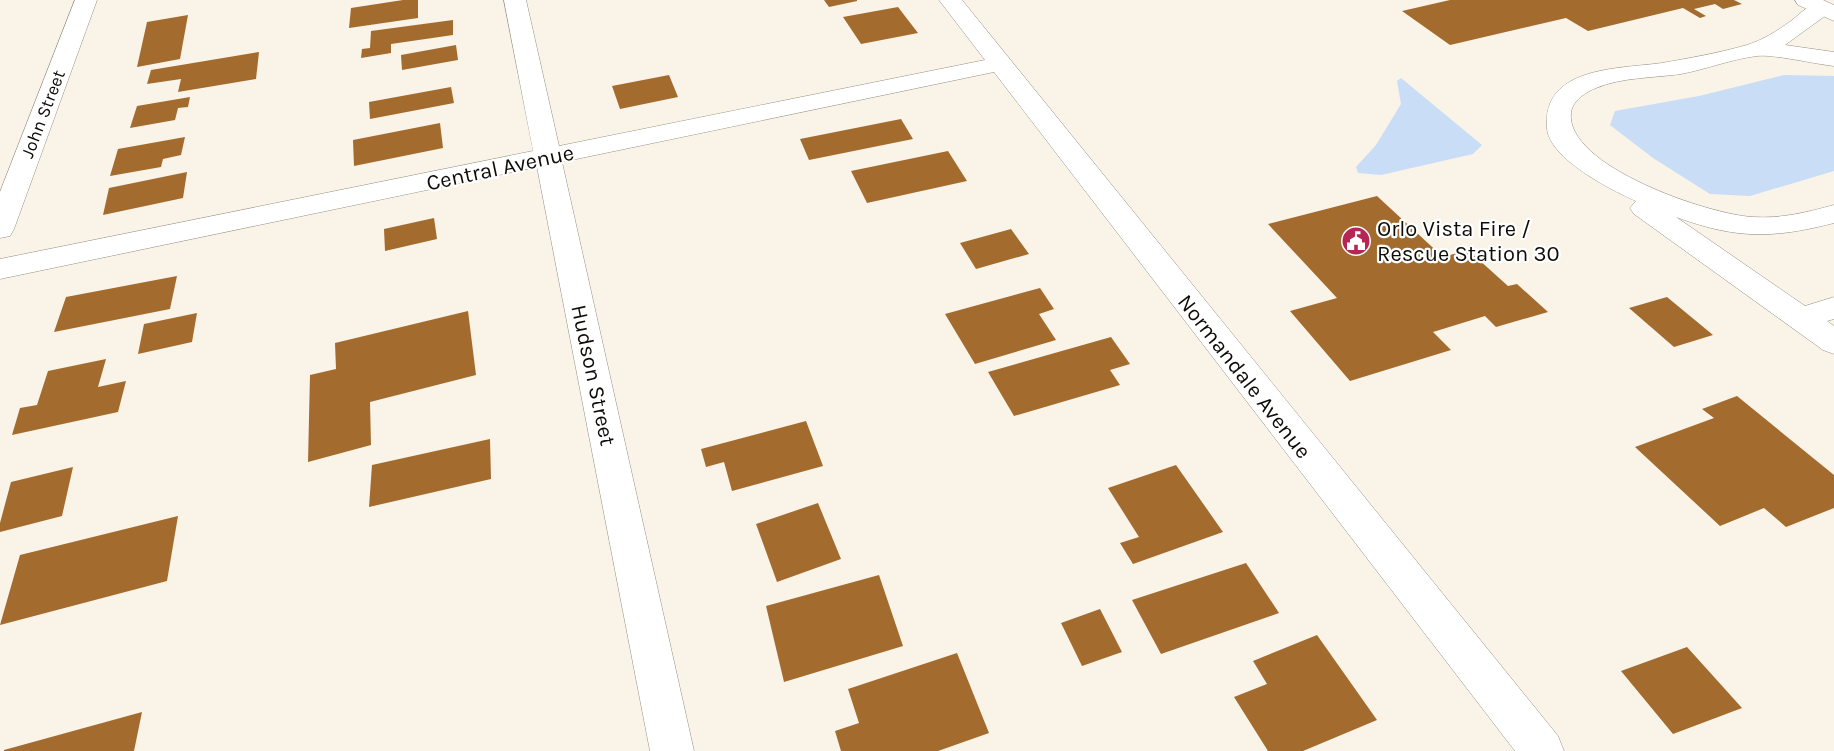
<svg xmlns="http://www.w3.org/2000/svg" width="1834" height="751" font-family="Karla,sans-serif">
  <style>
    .water { fill: #c9ddf7 }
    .building { fill: #a36b2e }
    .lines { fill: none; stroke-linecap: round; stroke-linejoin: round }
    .minor-casing { stroke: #958f84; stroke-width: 1 }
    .major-casing { stroke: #958f84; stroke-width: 1 }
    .minor { fill: #fff; fill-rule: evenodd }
    .major { fill: #fff; fill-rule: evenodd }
    .labels { text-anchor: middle; stroke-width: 4.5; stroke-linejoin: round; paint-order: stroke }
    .far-street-label { font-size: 18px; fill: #0e0c08; stroke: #fff }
    .street-label { font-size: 22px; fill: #0e0c08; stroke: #fff }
    .poi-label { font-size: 22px; fill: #0e0c08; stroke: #fff; text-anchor: start }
  </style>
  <rect width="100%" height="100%" fill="#faf3e7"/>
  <path class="water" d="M1784 75 1834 76V171L1750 196 1710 194 1653 158 1610 125 1615 111 1699 96Z
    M1401 78 1482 145 1473 154 1381 175 1358 173 1356 167 1376 145 1401 104 1397 81Z"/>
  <path class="building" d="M403 0H418V18L349 28 351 8Z
    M824 0H857V1L829 7Z
    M1450 0H1734L1742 4 1723 9 1715 4 1694 9 1706 16 1700 18 1683 8 1588 31 1566 18 1450 45 1402 11Z
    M898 7 918 33 861 44 843 17Z
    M188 15 180 59 137 67 147 22Z
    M453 20V35L391 44V53L361 58 362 49 370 48 371 31Z
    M456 45 458 60 402 70 401 55Z
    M259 52 256 79 178 92 181 79 147 84 151 70Z
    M669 75 678 97 620 109 612 86Z
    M451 87 454 103 370 119 369 102Z
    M190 97 188 107 178 108 175 120 130 128 137 106Z
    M901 119 913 139 809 160 800 139Z
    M440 123 443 148 354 166 353 140Z
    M185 137 181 155 163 159 161 167 110 176 118 149Z
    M948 151 967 181 867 203 851 171Z
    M187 172 183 198 103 215 109 188Z
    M1377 196 1443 257 1468 250 1508 286 1517 284 1548 312 1496 327 1485 316 1433 332 1451 350 1350 381 1290 311 1337 298 1268 224Z
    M434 218 437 239 385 251 384 229Z
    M1011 229 1029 254 976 269 960 243Z
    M177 276 170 309 54 332 66 297Z
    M1040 288 1054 309 1039 314 1056 340 975 364 945 314Z
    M1667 297 1713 335 1674 347 1629 308Z
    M468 311 476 375 370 402 371 445 308 462 310 375 336 369 335 343Z
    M197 313 192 342 138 354 144 324Z
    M1111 337 1130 364 1110 370 1120 385 1014 416 988 372Z
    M106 359 98 387 126 381 118 412 12 435 20 408 37 405 48 371Z
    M1737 396 1834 475V508L1786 527 1764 508 1720 526 1635 447 1714 418 1702 409Z
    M806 421 823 466 732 491 724 462 706 467 701 449Z
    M490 439 491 479 369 507 372 465Z
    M1176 465 1223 532 1133 564 1120 543 1139 537 1108 488Z
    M73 467 62 516 0 532V523L11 482Z
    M818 503 841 559 777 582 756 524Z
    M178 516 167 581 0 625 20 555Z
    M1246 563 1279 613 1161 654 1132 600Z
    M879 575 903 646 784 682 766 606Z
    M1100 609 1122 652 1082 666 1061 623Z
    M1317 635 1377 720 1303 751H1268L1234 697 1267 684 1253 661Z
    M1687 647 1742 708 1673 734 1621 671Z
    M957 653 989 733 938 751H841L835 731 859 723 848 689Z
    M142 712 134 751H4V750Z"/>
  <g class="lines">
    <g class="minor-casing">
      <path id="minor" d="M75 0H97L14 229 10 236 0 238V192Z
        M504 0H526L559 146 985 60 939 0H962L1558 736 1564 751H1515L994 72 562 162 694 751H650L537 167 0 279V259L533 151Z
        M1821 1 1829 3 1832 8 1829 13 1785 45 1834 52V66C1815 64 1773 54 1757 56 1732 59 1707 69 1681 74 1654 78 1622 77 1596 88 1586 92 1573 100 1571 112 1564 166 1710 215 1753 217 1781 219 1808 212 1834 205V223C1772 239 1736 239 1676 217L1805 306 1834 297V319L1827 321 1834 326V354L1823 350 1634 214 1630 208 1636 201C1611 190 1550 159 1547 129 1541 66 1619 69 1662 63 1690 58 1719 53 1747 45 1763 40 1777 31 1791 21 1801 13 1809 4 1821 1Z"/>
    </g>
    <g class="major-casing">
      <path id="major" d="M1795 0H1823L1834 5V21L1798 5Z"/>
    </g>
    <use href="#minor" class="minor"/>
    <use href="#major" class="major"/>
  </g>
  <defs>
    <g id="civic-disc" transform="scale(1.5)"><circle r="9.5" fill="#b62654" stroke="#fff"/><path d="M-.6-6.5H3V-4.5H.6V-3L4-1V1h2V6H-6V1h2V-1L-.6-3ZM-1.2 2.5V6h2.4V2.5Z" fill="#fff"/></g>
  </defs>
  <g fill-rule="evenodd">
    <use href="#civic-disc" x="1356" y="241"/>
  </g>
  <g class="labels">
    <g class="far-street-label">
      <text transform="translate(43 114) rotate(-69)" y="6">John Street</text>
    </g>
    <g class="street-label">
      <text transform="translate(500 167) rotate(-12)" y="8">Central Avenue</text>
      <text transform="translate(594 375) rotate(78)" y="8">Hudson Street</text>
      <text transform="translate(1245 376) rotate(52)" y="8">Normandale Avenue</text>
    </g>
    <g class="poi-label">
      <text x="1377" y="236">Orlo Vista Fire /<tspan x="1377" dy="25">Rescue Station 30</tspan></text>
    </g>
  </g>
</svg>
